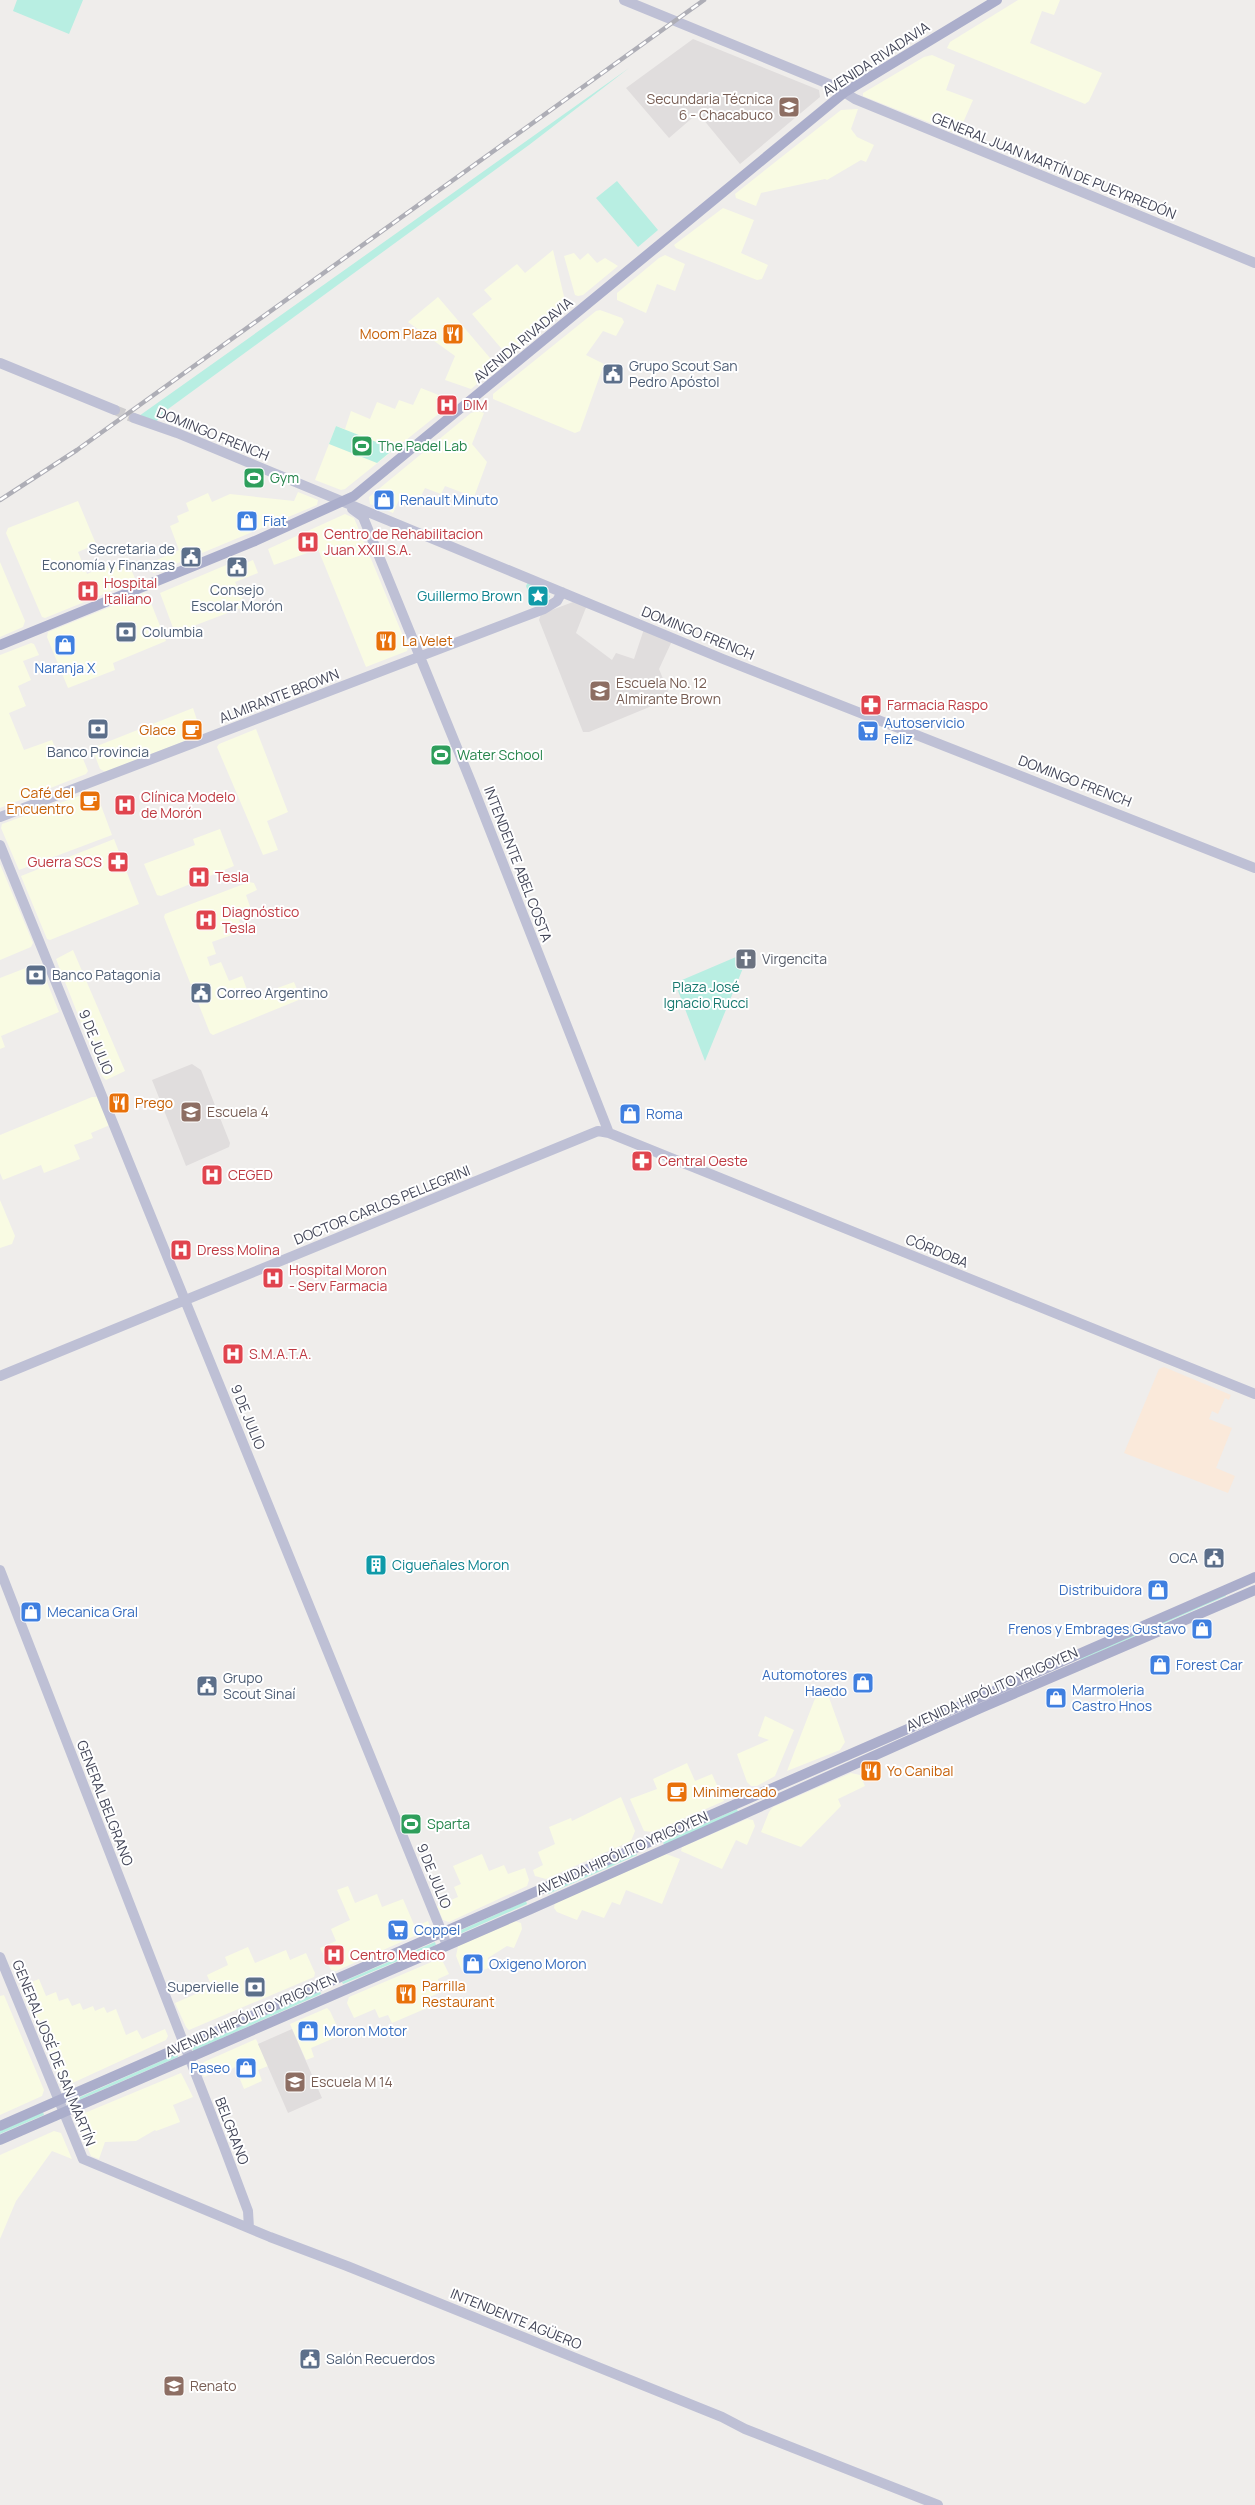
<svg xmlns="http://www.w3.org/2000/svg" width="1255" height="2505" font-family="Manrope,sans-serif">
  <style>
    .commercial { fill: #f9fbe3 }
    .education { fill: #e0dddd }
    .medical { fill: #fae9da }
    .green { fill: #b8eee2 }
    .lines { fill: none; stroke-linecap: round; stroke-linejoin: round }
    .secondary-tunnel { stroke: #cdccce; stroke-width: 10; stroke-dasharray: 10 5; stroke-linecap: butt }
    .secondary { stroke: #bec0d5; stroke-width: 10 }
    .primary { stroke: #abaecb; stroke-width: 10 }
    .rail-casing { stroke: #aeaeb6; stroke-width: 4.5 }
    .rail { stroke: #fff; stroke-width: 2.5; stroke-dasharray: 8; stroke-linecap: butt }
    .labels { text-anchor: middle; stroke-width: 4; stroke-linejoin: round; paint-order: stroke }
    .street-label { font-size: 14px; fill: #444759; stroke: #fff }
    .education-label { font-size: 14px; fill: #785e54; stroke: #fff; text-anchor: start }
    .food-label { font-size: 14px; fill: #c56008; stroke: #fff; text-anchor: start }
    .service-label { font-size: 14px; fill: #4e5e75; stroke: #fff; text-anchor: start }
    .health-label { font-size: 14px; fill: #be3a42; stroke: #fff; text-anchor: start }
    .leisure-label { font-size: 14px; fill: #27864d; stroke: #fff; text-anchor: start }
    .shop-label { font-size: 14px; fill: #366cbe; stroke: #fff; text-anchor: start }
    .culture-label { font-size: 14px; fill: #0d838f; stroke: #fff; text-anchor: end }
    .worship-label { font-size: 14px; fill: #5b616d; stroke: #fff; text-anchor: start }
    .park-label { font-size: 14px; fill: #16796f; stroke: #fff }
  </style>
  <rect width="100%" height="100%" fill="#efedeb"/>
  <path class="commercial" d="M1018 0H1060L1054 15 1042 11 1030 43 1102 73 1089 101 1085 104 947 48 950 42Z
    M932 55 955 65 946 90 973 100 958 134 863 96V93L924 57Z
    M858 109 851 129 857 137 874 145 866 162 861 160 827 180 825 179 761 193 756 206 736 198 735 194 841 110Z
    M723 208 754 220 741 253 768 265 762 279 757 280 676 248 674 245Z
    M553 250 567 309 509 355 506 354 472 314 492 299 484 290 517 264 525 273Z
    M574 253 580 260 588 253 597 263 605 258 618 266 583 295 578 296 575 295 564 256Z
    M665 255 685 264 675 291 657 284 646 313 617 300V293L659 258Z
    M438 297 496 365V368L471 389 445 380 455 356 408 322Z
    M600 310 622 318 624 322 616 336 603 331 586 355 604 364 580 431 575 433 493 399V394L596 311Z
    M421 388 451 400V404L345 489 341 490 315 480 336 426 345 429 351 411 370 419 377 402 395 409 399 400 413 405Z
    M478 411 484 413 472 444 487 462 474 497 445 486 441 494 425 488 417 504 400 498 393 513 370 504 369 497 471 413Z
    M298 492 318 500 317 505 154 573 152 572 148 564 179 550 170 526 179 522 177 516 189 511 186 503 208 493 212 502 230 494 294 501Z
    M78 501 96 544 78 552 87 574 126 557 136 581 45 618 42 617 6 533 8 528Z
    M345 514 354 518 408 648 407 651 366 667 318 549 274 565 268 549Z
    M238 560 241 565 253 560 258 573 235 582 246 606 175 633 160 593Z
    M0 562 25 621 23 627 0 637Z
    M145 593 149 598 166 641 113 663 115 670 68 688 47 637 48 632Z
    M31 643 34 644 39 655 23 661 31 680 18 686 26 706 9 713 24 750 52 740 59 757 79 749 88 771 86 774 0 808V655Z
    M193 708 201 732 197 736 106 772 100 769 92 748Z
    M256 729 288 812 267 821 278 850 263 855 217 747 219 744Z
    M93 791 96 792 112 835 19 870 1 828 2 824Z
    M220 829 234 866 161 896 157 895 144 864 195 845 193 839Z
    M114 839 139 904 50 940 47 939 21 876Z
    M0 864 33 943 31 947 0 960Z
    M249 882 254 883 257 890 246 895 253 915 239 920 243 931 212 942 216 954 207 957 210 966 221 962 229 981 242 976 250 998 294 982 301 999 213 1035 210 1033 164 917 165 914Z
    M73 950 125 1071 106 1080 102 1076 56 959Z
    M36 964 41 967 59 1012 1 1036 5 1047 0 1049V978Z
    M92 1097H97L110 1125 91 1133 93 1138 74 1145 80 1159 44 1173 41 1165 3 1180 0 1173V1135Z
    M0 1200 15 1236 12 1244 0 1248Z
    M820 1691 827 1692 845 1742 840 1750 787 1771 814 1701Z
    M765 1716 794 1730 775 1776 757 1786H751L747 1782 737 1754 769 1740 758 1736Z
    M687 1763 695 1781 712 1774 724 1801 653 1832 644 1831 630 1799 657 1789 653 1779Z
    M851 1773 860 1775 865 1786 838 1799 841 1806 801 1847 761 1832 769 1812 773 1807Z
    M621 1797 635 1831 631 1841 546 1879 535 1876 533 1870 543 1865 538 1852 555 1844 549 1827 571 1818 572 1821Z
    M747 1819 753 1820 755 1826 747 1845 736 1840 722 1869 681 1851 682 1847Z
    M482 1854 489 1871 504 1865 508 1874 525 1868 529 1880 527 1886 449 1922 443 1920 437 1906 458 1897 454 1887 461 1884 453 1866Z
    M666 1854 680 1859 662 1904 626 1890 620 1905 612 1902 604 1918 582 1910 577 1920 557 1912 554 1908 555 1903Z
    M348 1886 355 1903 377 1894 382 1907 403 1899 415 1927 428 1921 430 1927 428 1930 336 1971 331 1970 320 1948 336 1941 331 1929 350 1920 337 1890Z
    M515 1921 521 1923 522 1929 514 1948 507 1946 488 1958 491 1967 481 1971 478 1965 462 1971 456 1956 458 1946Z
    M248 1947 255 1963 286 1950 290 1960 306 1953 315 1973 314 1977 189 2030 186 2027 175 2003 212 1987 207 1975 228 1965 225 1957Z
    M441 1958 449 1974 438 1979 443 1991 423 2000 427 2008 392 2023 388 2015 379 2018 375 2009 354 2018 347 2003 349 1997Z
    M39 1979 46 1996 56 1992 59 2001 68 1998 72 2006 80 2003 83 2010 93 2006 95 2011 104 2007 107 2013 116 2009 126 2035 137 2030 142 2039 165 2029 168 2036 166 2040 66 2086 61 2083 21 1990 22 1986Z
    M4 1995 44 2090 42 2096 0 2115V1996Z
    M327 2008 330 2011 341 2035 311 2048 314 2057 306 2060 290 2024Z
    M256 2039 268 2066 258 2070 262 2081 244 2089 235 2067 230 2070 228 2067 204 2077 200 2068 204 2062Z
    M181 2073 193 2097 173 2105 180 2122 156 2131 155 2130 136 2141 105 2142 99 2159 91 2156 75 2117Z
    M54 2131 61 2133 72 2159 52 2151 16 2201 0 2239V2155Z"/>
  <path class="education" d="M693 39 819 90 820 97 740 164 698 113 669 138 626 88Z
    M573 602 587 605 576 633 612 660 616 653 634 659 644 629 672 641 659 669 671 698 589 732H583L539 620 541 614Z
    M192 1064 201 1070 230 1143 229 1147 186 1166 152 1080Z
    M292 2029 322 2098 288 2113 258 2044Z"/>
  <path class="medical" d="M1164 1367 1231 1395 1229 1400 1225 1398 1218 1414 1212 1411 1209 1419 1232 1428 1216 1468 1235 1476 1228 1493 1124 1453 1159 1369Z"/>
  <path class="green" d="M17 0H83L69 34 13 11Z
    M629 68 529 145 164 412 156 422 139 416Z
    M617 181 658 230 638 247 596 198Z
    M336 426 394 449 377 463 329 444Z
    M528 582 547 589 550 597 547 601 537 606 533 604 526 586Z
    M750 951 705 1061 675 983Z
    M1225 1594 1226 1596 1081 1660 1080 1658Z
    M737 1809 738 1812 664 1845 663 1842Z
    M636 1853 637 1855 548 1894 547 1892Z
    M526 1901 527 1904 453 1937 452 1934Z
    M435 1942 436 1945 343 1984 342 1982Z
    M320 1991 321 1994 193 2051 192 2048Z
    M177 2054 178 2057 72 2103 71 2101Z
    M43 2112 44 2115 0 2134V2131Z"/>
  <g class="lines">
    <path class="secondary-tunnel" d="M115 410 134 418"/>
    <path class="secondary" d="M624 0 836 87 855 99 1255 263
      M0 363 115 410
      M134 418 177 433 723 659 1255 868
      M352 509 363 517 471 782 609 1133
      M0 817 544 609 557 601 562 592
      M0 845 447 1945
      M0 1376 598 1131 609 1133 1255 1394
      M0 1570 224 2147 248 2211 249 2228
      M0 1957 83 2159 270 2237 347 2266 722 2417 745 2429 938 2505"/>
    <path class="primary" d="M0 645 255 541 354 496 845 92 997 0
      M0 2126 1255 1577
      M0 2140 529 1910 981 1708 1255 1590"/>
    <g class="rail-casing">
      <path id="rail" d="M0 500 77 450 704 0"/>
    </g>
    <use href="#rail" class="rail"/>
  </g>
  <defs>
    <g id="school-square" transform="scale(1.125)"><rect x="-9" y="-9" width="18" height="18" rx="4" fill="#8d6e63" stroke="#fff"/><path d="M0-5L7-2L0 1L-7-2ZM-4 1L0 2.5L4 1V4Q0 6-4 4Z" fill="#fff"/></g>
    <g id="restaurant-square" transform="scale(1.125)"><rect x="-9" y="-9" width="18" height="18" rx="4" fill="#e8710a" stroke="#fff"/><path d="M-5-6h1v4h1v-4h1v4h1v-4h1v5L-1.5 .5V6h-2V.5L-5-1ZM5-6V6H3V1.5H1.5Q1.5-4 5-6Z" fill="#fff"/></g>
    <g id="civic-square" transform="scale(1.125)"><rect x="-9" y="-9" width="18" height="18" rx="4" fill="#5c6f8a" stroke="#fff"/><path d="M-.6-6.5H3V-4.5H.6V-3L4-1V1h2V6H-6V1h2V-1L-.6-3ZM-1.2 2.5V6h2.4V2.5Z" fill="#fff"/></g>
    <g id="hospital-square" transform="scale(1.125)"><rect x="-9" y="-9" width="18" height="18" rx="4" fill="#e0444e" stroke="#fff"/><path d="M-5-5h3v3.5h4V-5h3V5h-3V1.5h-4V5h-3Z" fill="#fff"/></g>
    <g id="stadium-square" transform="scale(1.125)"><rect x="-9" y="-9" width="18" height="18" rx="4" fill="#2e9e5b" stroke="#fff"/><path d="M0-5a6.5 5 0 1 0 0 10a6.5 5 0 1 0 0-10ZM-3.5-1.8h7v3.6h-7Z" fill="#fff"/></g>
    <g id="shop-square" transform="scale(1.125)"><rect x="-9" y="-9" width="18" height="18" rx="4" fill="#3f7fe0" stroke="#fff"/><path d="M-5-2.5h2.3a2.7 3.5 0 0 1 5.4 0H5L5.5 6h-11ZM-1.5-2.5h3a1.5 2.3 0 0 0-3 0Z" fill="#fff"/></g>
    <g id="sight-square" transform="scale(1.125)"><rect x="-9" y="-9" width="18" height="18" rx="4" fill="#0f9aa8" stroke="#fff"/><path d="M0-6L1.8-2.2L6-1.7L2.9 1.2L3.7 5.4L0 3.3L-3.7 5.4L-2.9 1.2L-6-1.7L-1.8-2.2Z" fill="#fff"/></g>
    <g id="bank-square" transform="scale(1.125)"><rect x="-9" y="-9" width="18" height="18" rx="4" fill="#5c6f8a" stroke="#fff"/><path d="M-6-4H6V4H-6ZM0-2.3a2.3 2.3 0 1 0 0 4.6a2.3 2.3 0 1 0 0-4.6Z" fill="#fff"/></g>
    <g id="pharmacy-square" transform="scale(1.125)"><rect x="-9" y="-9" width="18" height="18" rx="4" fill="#e0444e" stroke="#fff"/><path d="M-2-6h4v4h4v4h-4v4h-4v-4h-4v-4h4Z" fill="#fff"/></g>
    <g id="cafe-square" transform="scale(1.125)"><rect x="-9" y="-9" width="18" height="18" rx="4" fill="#e8710a" stroke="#fff"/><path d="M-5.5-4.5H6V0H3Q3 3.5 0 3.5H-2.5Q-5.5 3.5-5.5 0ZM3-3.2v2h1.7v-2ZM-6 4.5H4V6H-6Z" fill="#fff"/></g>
    <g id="supermarket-square" transform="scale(1.125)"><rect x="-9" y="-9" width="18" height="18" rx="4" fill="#3f7fe0" stroke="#fff"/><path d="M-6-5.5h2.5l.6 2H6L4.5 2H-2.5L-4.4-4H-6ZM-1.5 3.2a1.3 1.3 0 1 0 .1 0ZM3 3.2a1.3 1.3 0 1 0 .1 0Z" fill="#fff"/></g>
    <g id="church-square" transform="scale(1.125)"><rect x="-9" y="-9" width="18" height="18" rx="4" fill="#6b7280" stroke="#fff"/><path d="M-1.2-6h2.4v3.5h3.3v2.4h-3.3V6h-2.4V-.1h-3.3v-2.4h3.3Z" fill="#fff"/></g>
    <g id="building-square" transform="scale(1.125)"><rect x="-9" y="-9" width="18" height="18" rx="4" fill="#0f9aa8" stroke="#fff"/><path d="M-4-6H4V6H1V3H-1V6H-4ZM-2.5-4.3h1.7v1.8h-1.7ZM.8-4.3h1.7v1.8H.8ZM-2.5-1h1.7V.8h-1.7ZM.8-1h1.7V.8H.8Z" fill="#fff"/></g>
  </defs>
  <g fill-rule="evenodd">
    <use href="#school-square" x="789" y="107"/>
    <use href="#restaurant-square" x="453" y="334"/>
    <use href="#civic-square" x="613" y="374"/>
    <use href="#hospital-square" x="447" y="405"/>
    <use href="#stadium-square" x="362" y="446"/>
    <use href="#stadium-square" x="254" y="478"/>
    <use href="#shop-square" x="384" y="500"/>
    <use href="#shop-square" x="247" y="521"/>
    <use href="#hospital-square" x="308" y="542"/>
    <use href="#civic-square" x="191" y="557"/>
    <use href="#civic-square" x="237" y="567"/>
    <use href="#hospital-square" x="88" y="591"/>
    <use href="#sight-square" x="538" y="596"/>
    <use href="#bank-square" x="126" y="632"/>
    <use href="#restaurant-square" x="386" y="641"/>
    <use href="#shop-square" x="65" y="645"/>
    <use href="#school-square" x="600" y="691"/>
    <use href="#pharmacy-square" x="871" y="705"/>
    <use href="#bank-square" x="98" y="729"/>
    <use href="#cafe-square" x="192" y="730"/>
    <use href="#supermarket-square" x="868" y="731"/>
    <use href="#stadium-square" x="441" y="755"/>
    <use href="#cafe-square" x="90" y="801"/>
    <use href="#hospital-square" x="125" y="805"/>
    <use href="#pharmacy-square" x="118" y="862"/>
    <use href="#hospital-square" x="199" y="877"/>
    <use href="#hospital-square" x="206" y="920"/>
    <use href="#church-square" x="746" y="959"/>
    <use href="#bank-square" x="36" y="975"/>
    <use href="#civic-square" x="201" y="993"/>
    <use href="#restaurant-square" x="119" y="1103"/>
    <use href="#school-square" x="191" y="1112"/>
    <use href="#shop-square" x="630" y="1114"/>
    <use href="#pharmacy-square" x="642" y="1161"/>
    <use href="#hospital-square" x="212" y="1175"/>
    <use href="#hospital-square" x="181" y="1250"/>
    <use href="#hospital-square" x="273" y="1278"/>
    <use href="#hospital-square" x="233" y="1354"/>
    <use href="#civic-square" x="1214" y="1558"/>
    <use href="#building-square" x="376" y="1565"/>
    <use href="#shop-square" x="1158" y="1590"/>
    <use href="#shop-square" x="31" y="1612"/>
    <use href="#shop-square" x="1202" y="1629"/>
    <use href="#shop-square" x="1160" y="1665"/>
    <use href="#shop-square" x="863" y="1683"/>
    <use href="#civic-square" x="207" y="1686"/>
    <use href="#shop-square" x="1056" y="1698"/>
    <use href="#restaurant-square" x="871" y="1771"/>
    <use href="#cafe-square" x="677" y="1792"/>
    <use href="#stadium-square" x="411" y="1824"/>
    <use href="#supermarket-square" x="398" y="1930"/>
    <use href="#hospital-square" x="334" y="1955"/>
    <use href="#shop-square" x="473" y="1964"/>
    <use href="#bank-square" x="255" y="1987"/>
    <use href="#restaurant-square" x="406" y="1994"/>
    <use href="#shop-square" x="308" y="2031"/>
    <use href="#shop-square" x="246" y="2068"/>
    <use href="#school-square" x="295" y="2082"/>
    <use href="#civic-square" x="310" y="2359"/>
    <use href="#school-square" x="174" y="2386"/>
  </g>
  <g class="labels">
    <g class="street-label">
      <text transform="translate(876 59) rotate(-33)" y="5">AVENIDA RIVADAVIA</text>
      <text transform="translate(1054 166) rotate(22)" y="5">GENERAL JUAN MARTÍN DE PUEYRREDÓN</text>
      <text transform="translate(523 340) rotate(-40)" y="5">AVENIDA RIVADAVIA</text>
      <text transform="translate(213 434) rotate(22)" y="5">DOMINGO FRENCH</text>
      <text transform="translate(698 633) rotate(22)" y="5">DOMINGO FRENCH</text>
      <text transform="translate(279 696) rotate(-21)" y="5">ALMIRANTE BROWN</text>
      <text transform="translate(1075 781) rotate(21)" y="5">DOMINGO FRENCH</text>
      <text transform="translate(518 864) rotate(69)" y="5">INTENDENTE ABEL COSTA</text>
      <text transform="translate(96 1042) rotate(68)" y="5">9 DE JULIO</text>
      <text transform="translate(382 1205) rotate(-22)" y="5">DOCTOR CARLOS PELLEGRINI</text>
      <text transform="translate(937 1251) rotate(22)" y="5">CÓRDOBA</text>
      <text transform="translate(248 1417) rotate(68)" y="5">9 DE JULIO</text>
      <text transform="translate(992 1689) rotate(-24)" y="5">AVENIDA HIPÓLITO YRIGOYEN</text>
      <text transform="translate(105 1803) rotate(69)" y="5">GENERAL BELGRANO</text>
      <text transform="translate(622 1853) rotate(-24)" y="5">AVENIDA HIPÓLITO YRIGOYEN</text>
      <text transform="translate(434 1876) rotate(68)" y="5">9 DE JULIO</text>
      <text transform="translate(251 2015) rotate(-24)" y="5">AVENIDA HIPÓLITO YRIGOYEN</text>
      <text transform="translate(54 2053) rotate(68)" y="5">GENERAL JOSÉ DE SAN MARTÍN</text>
      <text transform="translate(232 2131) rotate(69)" y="5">BELGRANO</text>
      <text transform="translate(516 2319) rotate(22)" y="5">INTENDENTE AGÜERO</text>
    </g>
    <g class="education-label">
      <text x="773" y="104" text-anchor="end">Secundaria Técnica<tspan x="773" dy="16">6 - Chacabuco</tspan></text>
      <text x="616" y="688">Escuela No. 12<tspan x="616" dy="16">Almirante Brown</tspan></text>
      <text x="207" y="1117">Escuela 4</text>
      <text x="311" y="2087">Escuela M 14</text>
      <text x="190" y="2391">Renato</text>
    </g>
    <g class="food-label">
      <text x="437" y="339" text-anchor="end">Moom Plaza</text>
      <text x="402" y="646">La Velet</text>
      <text x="176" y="735" text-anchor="end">Glace</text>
      <text x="74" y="798" text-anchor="end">Café del<tspan x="74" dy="16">Encuentro</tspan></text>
      <text x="135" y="1108">Prego</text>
      <text x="887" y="1776">Yo Canibal</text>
      <text x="693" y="1797">Minimercado</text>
      <text x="422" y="1991">Parrilla<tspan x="422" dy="16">Restaurant</tspan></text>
    </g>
    <g class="service-label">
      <text x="629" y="371">Grupo Scout San<tspan x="629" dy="16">Pedro Apóstol</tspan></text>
      <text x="175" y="554" text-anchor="end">Secretaria de<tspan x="175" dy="16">Economía y Finanzas</tspan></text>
      <text x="237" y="595" text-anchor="middle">Consejo<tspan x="237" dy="16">Escolar Morón</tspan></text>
      <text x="142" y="637">Columbia</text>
      <text x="98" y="757" text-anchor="middle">Banco Provincia</text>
      <text x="52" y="980">Banco Patagonia</text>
      <text x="217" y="998">Correo Argentino</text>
      <text x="1198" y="1563" text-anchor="end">OCA</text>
      <text x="223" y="1683">Grupo<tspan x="223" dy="16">Scout Sinaí</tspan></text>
      <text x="239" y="1992" text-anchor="end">Supervielle</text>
      <text x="326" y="2364">Salón Recuerdos</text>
    </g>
    <g class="health-label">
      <text x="463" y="410">DIM</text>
      <text x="324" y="539">Centro de Rehabilitacion<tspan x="324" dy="16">Juan XXIII S.A.</tspan></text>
      <text x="104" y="588">Hospital<tspan x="104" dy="16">Italiano</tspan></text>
      <text x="887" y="710">Farmacia Raspo</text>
      <text x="141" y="802">Clínica Modelo<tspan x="141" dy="16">de Morón</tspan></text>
      <text x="102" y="867" text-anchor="end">Guerra SCS</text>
      <text x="215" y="882">Tesla</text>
      <text x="222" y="917">Diagnóstico<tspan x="222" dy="16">Tesla</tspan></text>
      <text x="658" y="1166">Central Oeste</text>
      <text x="228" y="1180">CEGED</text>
      <text x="197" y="1255">Dress Molina</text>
      <text x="289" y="1275">Hospital Moron<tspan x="289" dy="16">- Serv Farmacia</tspan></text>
      <text x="249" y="1359">S.M.A.T.A.</text>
      <text x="350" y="1960">Centro Medico</text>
    </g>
    <g class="leisure-label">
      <text x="378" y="451">The Padel Lab</text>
      <text x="270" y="483">Gym</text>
      <text x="457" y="760">Water School</text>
      <text x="427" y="1829">Sparta</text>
    </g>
    <g class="shop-label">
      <text x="400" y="505">Renault Minuto</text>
      <text x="263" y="526">Fiat</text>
      <text x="65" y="673" text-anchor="middle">Naranja X</text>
      <text x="884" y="728">Autoservicio<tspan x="884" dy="16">Feliz</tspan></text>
      <text x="646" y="1119">Roma</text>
      <text x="1142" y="1595" text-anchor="end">Distribuidora</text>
      <text x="47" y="1617">Mecanica Gral</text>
      <text x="1186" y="1634" text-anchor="end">Frenos y Embrages Gustavo</text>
      <text x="1176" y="1670">Forest Car</text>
      <text x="847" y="1680" text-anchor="end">Automotores<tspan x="847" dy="16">Haedo</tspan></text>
      <text x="1072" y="1695">Marmoleria<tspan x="1072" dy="16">Castro Hnos</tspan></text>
      <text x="414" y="1935">Coppel</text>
      <text x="489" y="1969">Oxigeno Moron</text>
      <text x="324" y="2036">Moron Motor</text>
      <text x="230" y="2073" text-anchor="end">Paseo</text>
    </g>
    <g class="culture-label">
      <text x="522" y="601">Guillermo Brown</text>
      <text x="392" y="1570" text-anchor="start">Cigueñales Moron</text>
    </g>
    <g class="worship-label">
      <text x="762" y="964">Virgencita</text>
    </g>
    <g class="park-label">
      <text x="706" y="992">Plaza José<tspan x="706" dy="16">Ignacio Rucci</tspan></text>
    </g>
  </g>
</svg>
